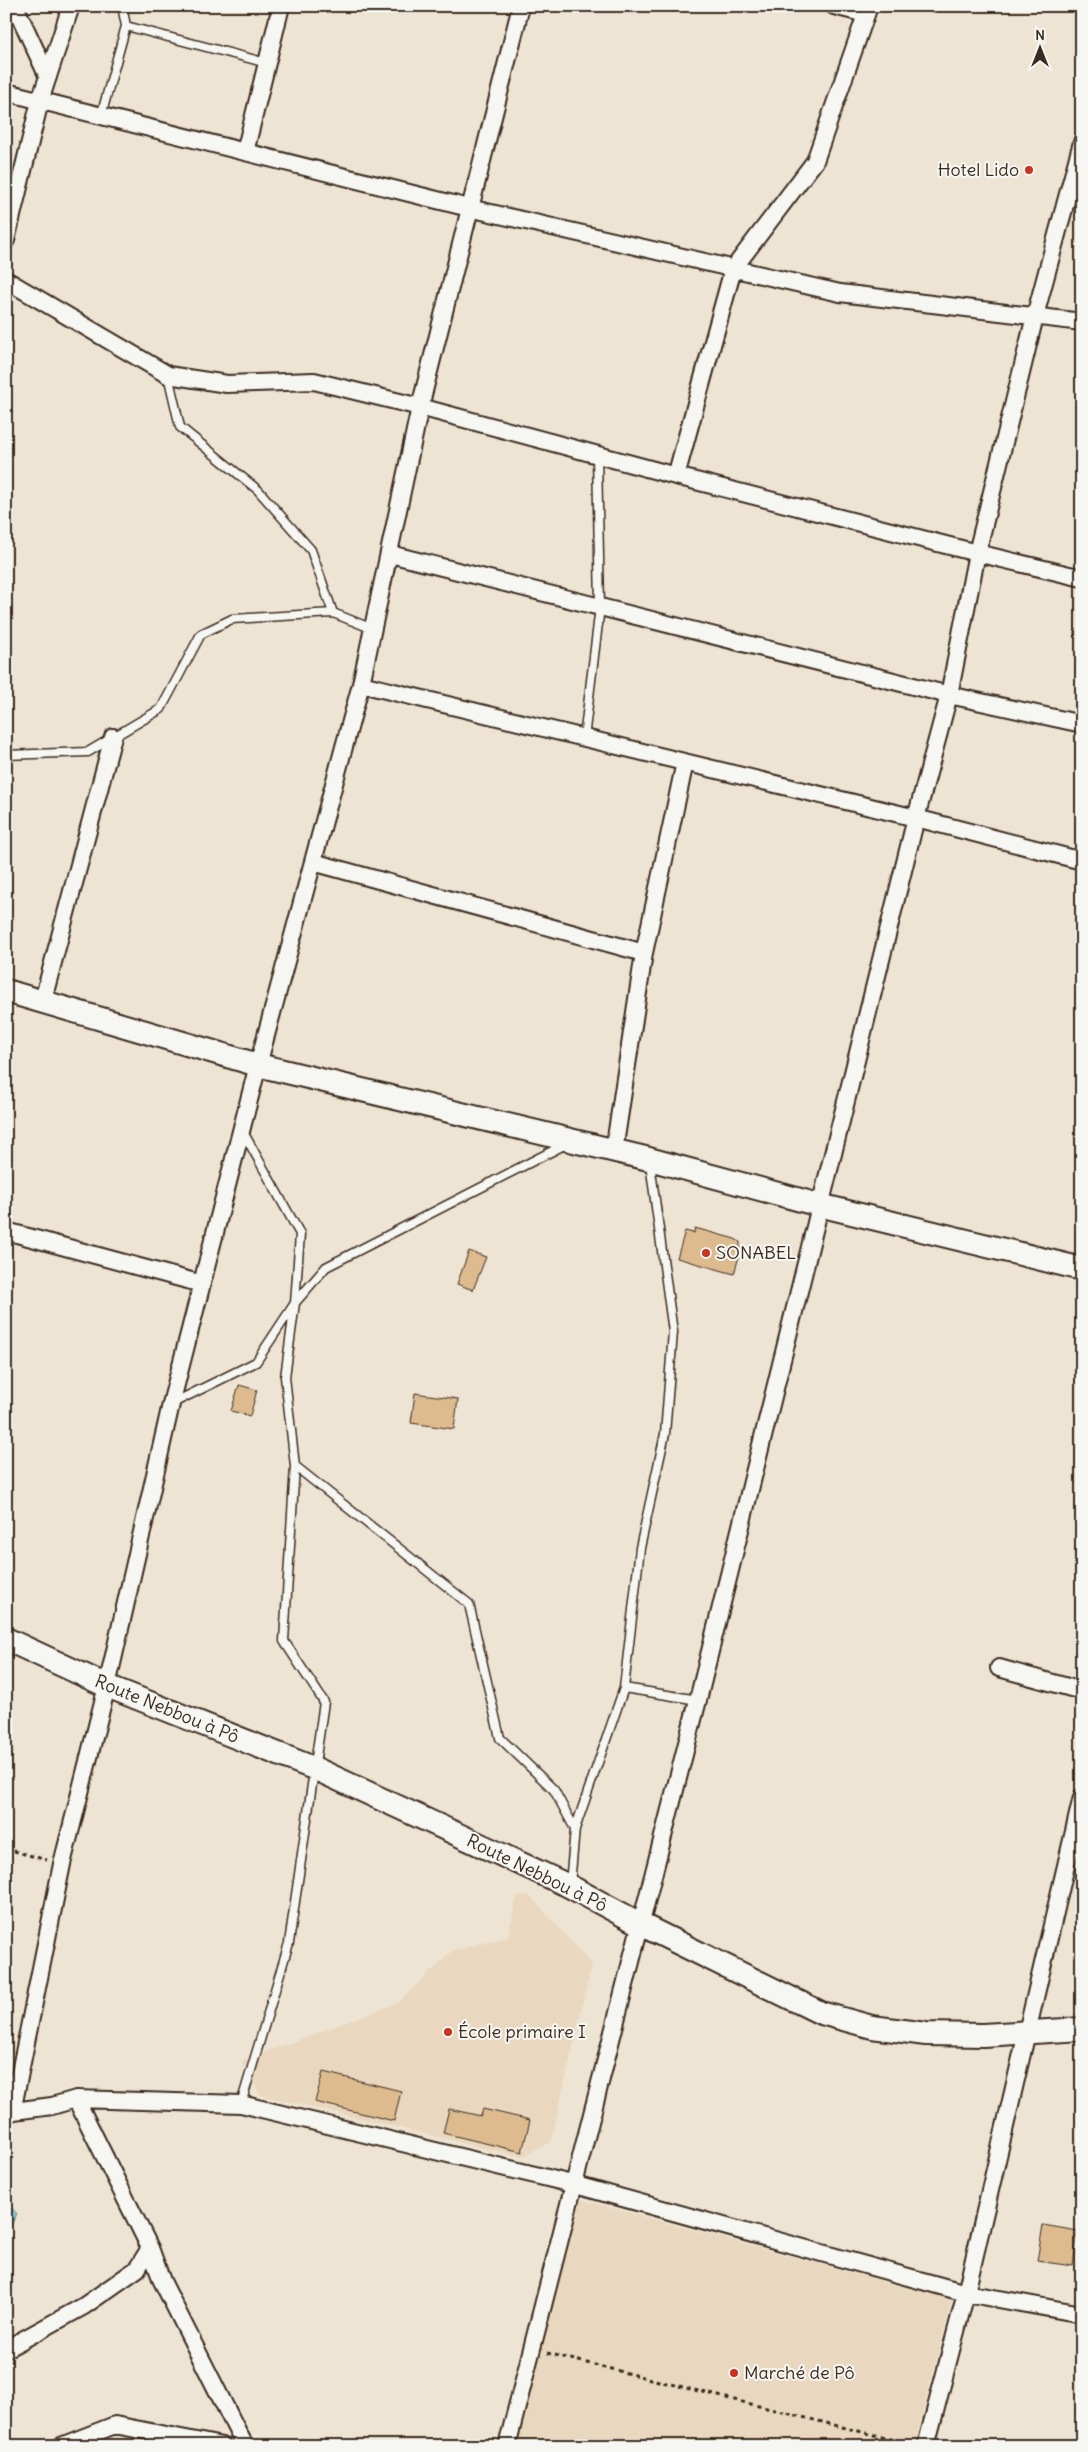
<svg xmlns="http://www.w3.org/2000/svg" width="1088" height="2452" font-family="Delius,sans-serif">
  <style>
    .built { fill: #e9d8bf }
    .water { fill: #7ccada; stroke: #628a8f }
    .building { fill: #ddbb8f; stroke: #3b2a1e }
    .lines { fill: none; stroke-linecap: round; stroke-linejoin: round }
    .lane-casing { stroke: #3b2a1e; stroke-width: 11 }
    .street-casing { stroke: #3b2a1e; stroke-width: 20 }
    .secondary-casing { stroke: #3b2a1e; stroke-width: 26 }
    .path { stroke: #3b2a1e; stroke-width: 3; stroke-dasharray: 4 4; stroke-linecap: butt }
    .lane { stroke: #f6f6f2; stroke-width: 8 }
    .street { stroke: #f6f6f2; stroke-width: 16 }
    .secondary { stroke: #f6f6f2; stroke-width: 22 }
    .poi-dot { fill: #c8321e; stroke: #f6f6f2; stroke-width: 2 }
    .labels { text-anchor: middle; stroke-width: 4; stroke-linejoin: round; paint-order: stroke }
    .poi-label { font-size: 18px; fill: #3b2a1e; stroke: #f6f6f2; text-anchor: start }
    .street-label { font-size: 18px; fill: #3b2a1e; stroke: #f6f6f2 }
  </style>
  <rect width="100%" height="100%" fill="#eee4d4"/>
  <filter id="ink" filterUnits="userSpaceOnUse"><feTurbulence type="fractalNoise" baseFrequency=".02" numOctaves="2"/><feDisplacementMap in="SourceGraphic" scale="10" xChannelSelector="R" yChannelSelector="G"/><feConvolveMatrix kernelMatrix="1 2 1 2 8 2 1 2 1" color-interpolation-filters="sRGB"/></filter>
  <g filter="url(#ink)">
    <path class="built" d="M529 1895 592 1964 551 2142 522 2157 260 2095 241 2061 398 2003 452 1951 508 1937 517 1896Z
      M579 2199 952 2300 914 2446H515Z"/>
    <path class="water" d="M6 2201 17 2214 9 2229 6 2231Z"/>
    <path class="building" d="M695 1228 735 1239 740 1242V1253L734 1274 677 1258 685 1231 694 1233Z
      M469 1251 486 1257 473 1290 457 1284Z
      M239 1385 257 1390 250 1416 231 1411Z
      M415 1393 458 1399 454 1429 411 1423Z
      M323 2072 401 2091 394 2121 315 2102Z
      M449 2109 481 2116 483 2109 530 2120 522 2152 443 2133Z
      M1043 2225 1078 2231 1073 2266 1037 2261Z"/>
    <g class="lines">
      <g class="lane-casing">
        <path id="lane" d="M122 6 126 26
          M101 116 126 26 267 63
          M168 375 180 427 258 490 311 550 333 613
          M584 738 600 607 597 455
          M6 755 88 752 161 709 201 634 232 619 333 613 373 629
          M242 1130 300 1234 295 1303 285 1377 295 1466 469 1604 500 1738 554 1790 575 1829
          M173 1403 256 1362 295 1303 326 1267 566 1144
          M624 1688 640 1548 665 1434 673 1332 650 1163
          M570 1884 575 1829 624 1688 698 1700
          M241 2104 289 1943 324 1702 284 1641 295 1466"/>
      </g>
      <g class="street-casing">
        <path id="street" d="M15 6 48 77
          M834 6 866 14
          M6 92 469 208 840 293 1082 322
          M245 152 281 6
          M6 240 40 101 71 6
          M6 280 168 375 227 384 314 381 420 407 676 476 977 553 1082 578
          M676 476 733 269 815 161 869 6
          M390 554 949 695 1082 724
          M361 684 916 818 1082 861
          M313 862 644 953
          M43 1000 113 737
          M614 1151 644 953 685 762
          M6 1231 202 1284
          M999 1668 1082 1691
          M76 2099 150 2248 162 2281 245 2446
          M6 2112 52 2106 76 2099 241 2104 572 2184 966 2293 1082 2314
          M12 2112 62 1864 107 1686 171 1404 258 1065 361 684 420 407 521 6
          M6 2349 84 2306 137 2269 150 2248
          M61 2446 115 2425 222 2446
          M507 2446 698 1700 916 818 949 695 977 553 1035 316 1082 142
          M926 2446 966 2293 1082 1797"/>
      </g>
      <g class="secondary-casing">
        <path id="secondary" d="M6 991 258 1065 649 1159 819 1205 1082 1269
          M6 1639 107 1686 316 1769 569 1886 640 1924 821 2013 872 2027 926 2034 983 2035 1082 2029"/>
      </g>
      <path class="path" d="M6 1849 47 1860
        M547 2353 910 2444"/>
      <use href="#lane" class="lane"/>
      <use href="#street" class="street"/>
      <use href="#secondary" class="secondary"/>
    </g>
  </g>
  <g class="poi-dot">
    <circle cx="1029" cy="170" r="5"/>
    <circle cx="706" cy="1253" r="5"/>
    <circle cx="448" cy="2032" r="5"/>
    <circle cx="734" cy="2373" r="5"/>
  </g>
  <g class="labels">
    <g class="poi-label">
      <text x="1019" y="176" text-anchor="end">Hotel Lido</text>
      <text x="716" y="1259">SONABEL</text>
      <text x="458" y="2038">École primaire I</text>
      <text x="744" y="2379">Marché de Pô</text>
    </g>
    <g class="street-label">
      <text transform="translate(167 1709) rotate(22)" y="6">Route Nebbou à Pô</text>
      <text transform="translate(537 1873) rotate(26)" y="6">Route Nebbou à Pô</text>
    </g>
  </g>
  <rect width="1088" height="2452" fill="none" stroke="#f6f6f2" stroke-width="25"/>
  <rect x="12" y="12" width="1063" height="2427" fill="none" stroke="#3b2a1e" stroke-width="2" filter="url(#ink)"/>
  <g transform="translate(1040 48)" stroke="#f6f6f2" stroke-width="4" paint-order="stroke">
  <path d="M0-4L9 19L0 12L-9 19Z" fill="#3b2a1e"/>
  <text y="-8" font-size="14" font-weight="bold" text-anchor="middle" fill="#3b2a1e">N</text>
  </g>
</svg>
